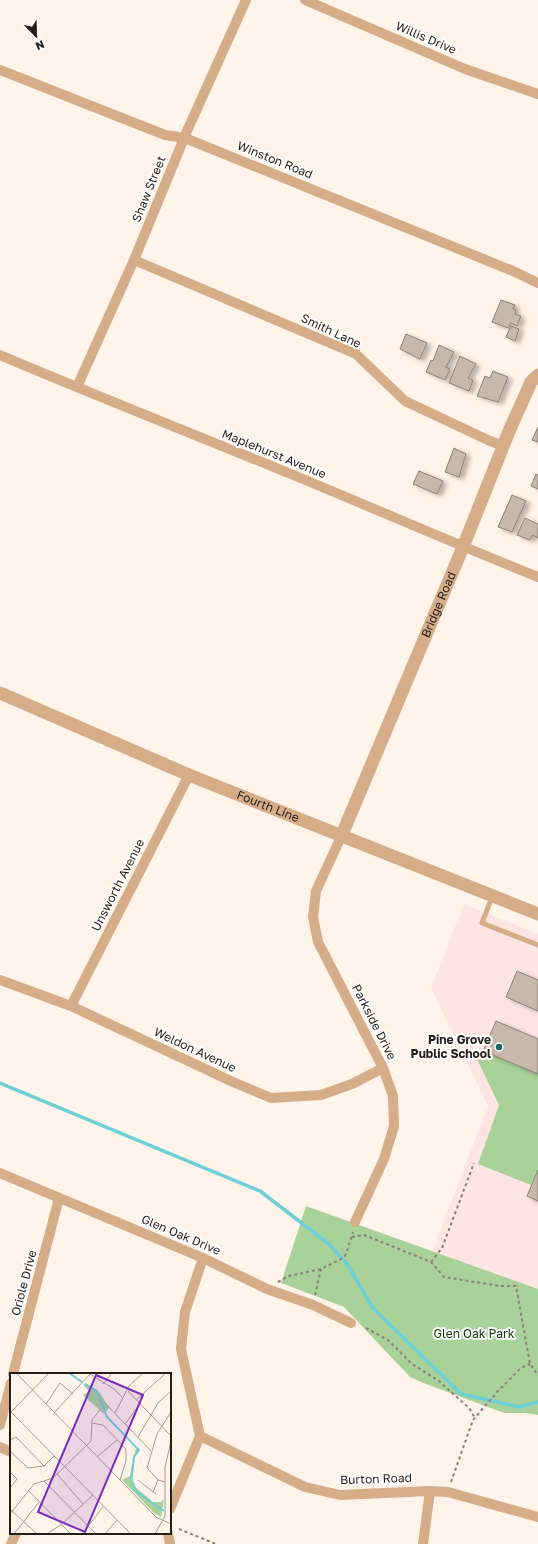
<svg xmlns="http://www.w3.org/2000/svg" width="538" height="1544" font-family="'Golos Text',sans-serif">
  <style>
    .education { fill: #ffe4e4 }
    .green { fill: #a8d29a }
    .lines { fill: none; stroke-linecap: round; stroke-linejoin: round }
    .stream { stroke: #6ed0d7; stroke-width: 3.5 }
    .building { fill: #c6b8ad; stroke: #8c7f74; filter: url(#shadow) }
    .path { stroke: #89807a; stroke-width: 2; stroke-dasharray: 3 3; stroke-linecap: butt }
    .service { stroke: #d5ad88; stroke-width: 5 }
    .minor { stroke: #d5ad88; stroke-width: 10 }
    .tertiary { stroke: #d5ad88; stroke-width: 13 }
    .poi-dot { fill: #1d6965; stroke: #fff; stroke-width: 1.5 }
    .labels { text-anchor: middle; stroke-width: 4; stroke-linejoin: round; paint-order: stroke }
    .street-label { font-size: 12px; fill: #251f1b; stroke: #fff }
    .poi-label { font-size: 12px; font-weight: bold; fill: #251f1b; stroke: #fff; text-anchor: end }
    .park-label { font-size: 12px; fill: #0f3900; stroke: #fff }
    .inset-river { fill: none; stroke: #6ed0d7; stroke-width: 2 }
    .inset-road { fill: none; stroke: #a89e97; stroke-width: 1 }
    .view { fill: #7b2cbf; fill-opacity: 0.15; stroke: #7b2cbf; stroke-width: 2 }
    .inset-edge { fill: none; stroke: #251f1b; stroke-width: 2 }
  </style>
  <defs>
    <filter id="shadow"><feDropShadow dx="4.5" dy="2.5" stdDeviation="2" flood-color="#0004"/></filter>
  </defs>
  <rect width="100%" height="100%" fill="#fff3ea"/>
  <path class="education" d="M464 904 538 934V1289L432 1252 488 1106 431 988Z"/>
  <path class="green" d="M483 1051 538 1074V1170L531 1185 478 1164 499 1105 474 1053Z
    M306 1206 538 1289V1415L526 1413H504L426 1384 410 1377 344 1307 281 1283Z"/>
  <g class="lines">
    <path class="stream" d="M0 1083 260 1191 329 1244 347 1264 373 1308 461 1394 520 1407 538 1402"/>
  </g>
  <path class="building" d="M501 300 515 305 513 309 516 310 515 314 521 316 517 326 511 323 508 328 492 322Z
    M511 326 519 329 515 341 506 337Z
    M406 334 427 343 420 359 400 349Z
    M439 345 454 352 446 367 450 369 445 380 426 372 431 360 433 361Z
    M460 356 476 364 468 378 473 380 469 391 449 383Z
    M493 371 508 377 498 402 477 396 485 376 490 378Z
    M538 427V442L532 440Z
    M454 448 466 454 459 477 445 472Z
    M419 471 443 481 437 494 413 484Z
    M536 474 538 475V489L531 486Z
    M512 495 526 501 512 532 498 527Z
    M525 518 538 524V538L532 535 530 540 517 535Z
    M517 971 538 980V1011L506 997Z
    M496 1021 538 1039V1074L483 1051Z
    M538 1170V1201L527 1196Z"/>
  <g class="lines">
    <path class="path" d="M352 1237 364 1235 431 1262 444 1277 500 1286H516L530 1364 538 1375
      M431 1262 442 1248 474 1163
      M278 1282 289 1276 321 1269 343 1258 346 1254 353 1232
      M315 1295 321 1269
      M366 1328 388 1340 412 1364 439 1381 469 1408 475 1418
      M451 1482 473 1420 498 1391 521 1368 530 1364
      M179 1529 216 1544"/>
    <path class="service" d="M492 897 482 923 538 945"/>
    <path class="minor" d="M305 0 465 69 538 94
      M0 70 165 135 185 138 513 271 538 283
      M134 260 356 354 405 401 490 441 504 446
      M0 355C99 397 199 436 298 477 378 510 458 545 538 577
      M77 387 134 260 187 131 246 0
      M341 837 316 891 313 917 318 942 383 1068 393 1096 394 1126 384 1159 355 1222
      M0 980 71 1006 233 1082 271 1098 321 1095 352 1084 383 1068
      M71 1006 189 775
      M0 1173 203 1258 267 1289 313 1305 351 1323
      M13 1374 59 1198
      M0 1425 11 1383
      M200 1436 305 1487 340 1495 430 1491 448 1492 538 1517
      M0 1447 11 1452
      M170 1509 200 1436 181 1349 185 1312 203 1258
      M168 1533 170 1544
      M11 1544 16 1533
      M423 1544 430 1491"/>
    <g class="tertiary">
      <path id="s1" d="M0 693 189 775 538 914"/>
      <path id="s2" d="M341 837 463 547 510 429 531 382 538 375"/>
    </g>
  </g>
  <circle class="poi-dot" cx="499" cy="1047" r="4"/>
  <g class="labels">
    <g class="street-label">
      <text transform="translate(426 38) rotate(23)" y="4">Willis Drive</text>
      <text transform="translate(275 160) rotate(22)" y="4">Winston Road</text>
      <text transform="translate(149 189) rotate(-68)" y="4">Shaw Street</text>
      <text transform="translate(331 331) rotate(25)" y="4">Smith Lane</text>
      <text transform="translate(274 454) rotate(22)" y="4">Maplehurst Avenue</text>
      <text dy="4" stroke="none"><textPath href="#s2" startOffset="252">Bridge Road</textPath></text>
      <text dy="4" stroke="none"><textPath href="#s1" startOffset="291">Fourth Line</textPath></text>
      <text transform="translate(118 885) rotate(-63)" y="4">Unsworth Avenue</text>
      <text transform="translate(374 1022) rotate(63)" y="4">Parkside Drive</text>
      <text transform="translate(195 1050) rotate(25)" y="4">Weldon Avenue</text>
      <text transform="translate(181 1235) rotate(23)" y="4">Glen Oak Drive</text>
      <text transform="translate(24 1283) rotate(-75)" y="4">Oriole Drive</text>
      <text transform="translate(376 1479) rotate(-2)" y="4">Burton Road</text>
    </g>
    <g class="poi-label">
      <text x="491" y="1044">Pine Grove<tspan x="491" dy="14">Public School</tspan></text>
    </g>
    <g class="park-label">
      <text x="474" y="1338">Glen Oak Park</text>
    </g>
  </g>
  <g transform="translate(10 1373)">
    <rect width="161" height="161" fill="#fff3ea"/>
    <path d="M76 10 90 20 99 35 94 41 73 22 79 18 74 13ZM126 74 129 77 125 84 122 111 143 129H151L154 126 151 144 145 141 112 107 120 103Z" fill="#a8d29a"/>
    <path class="inset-river" d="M59 0 72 9M74 11 87 18 97 44 129 77 124 84 121 105 126 118 154 138"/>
    <path class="inset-road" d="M6 0 146 144 161 151M80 1 104 16 112 24M93 11 102 0M118 18 161 63M126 27 156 0M94 29 141 78M36 31 50 10 63 21M1 39 121 161M0 40 39 0M44 40 81 0M105 40 119 13 133 0M82 50 93 52 116 76V88L110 107M115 51 130 31M128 64 148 30 161 18M0 67 6 64 34 93M0 78 18 95 34 93 44 83M88 83 107 67M0 99 7 106 0 115M47 101 73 131M128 107 146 121M34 108 86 161M155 109 148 107 137 95 147 61 161 39M19 118 61 161M143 119 148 107M0 136 27 161M0 141 24 111 43 105 81 68 82 47 90 37M78 153 94 133M4 161 29 129M37 161 52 151 83 122M95 161 107 147M145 161 155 143V94L161 68"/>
    <path class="view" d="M86 2 133 22 75 159 28 139Z"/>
    <rect width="161" height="161" class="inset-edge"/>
  </g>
  <g transform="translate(36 36) rotate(157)" stroke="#ffffff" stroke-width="3" paint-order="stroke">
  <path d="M0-3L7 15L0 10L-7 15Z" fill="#251f1b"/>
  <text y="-6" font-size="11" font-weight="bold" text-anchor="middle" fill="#251f1b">N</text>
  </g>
</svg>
